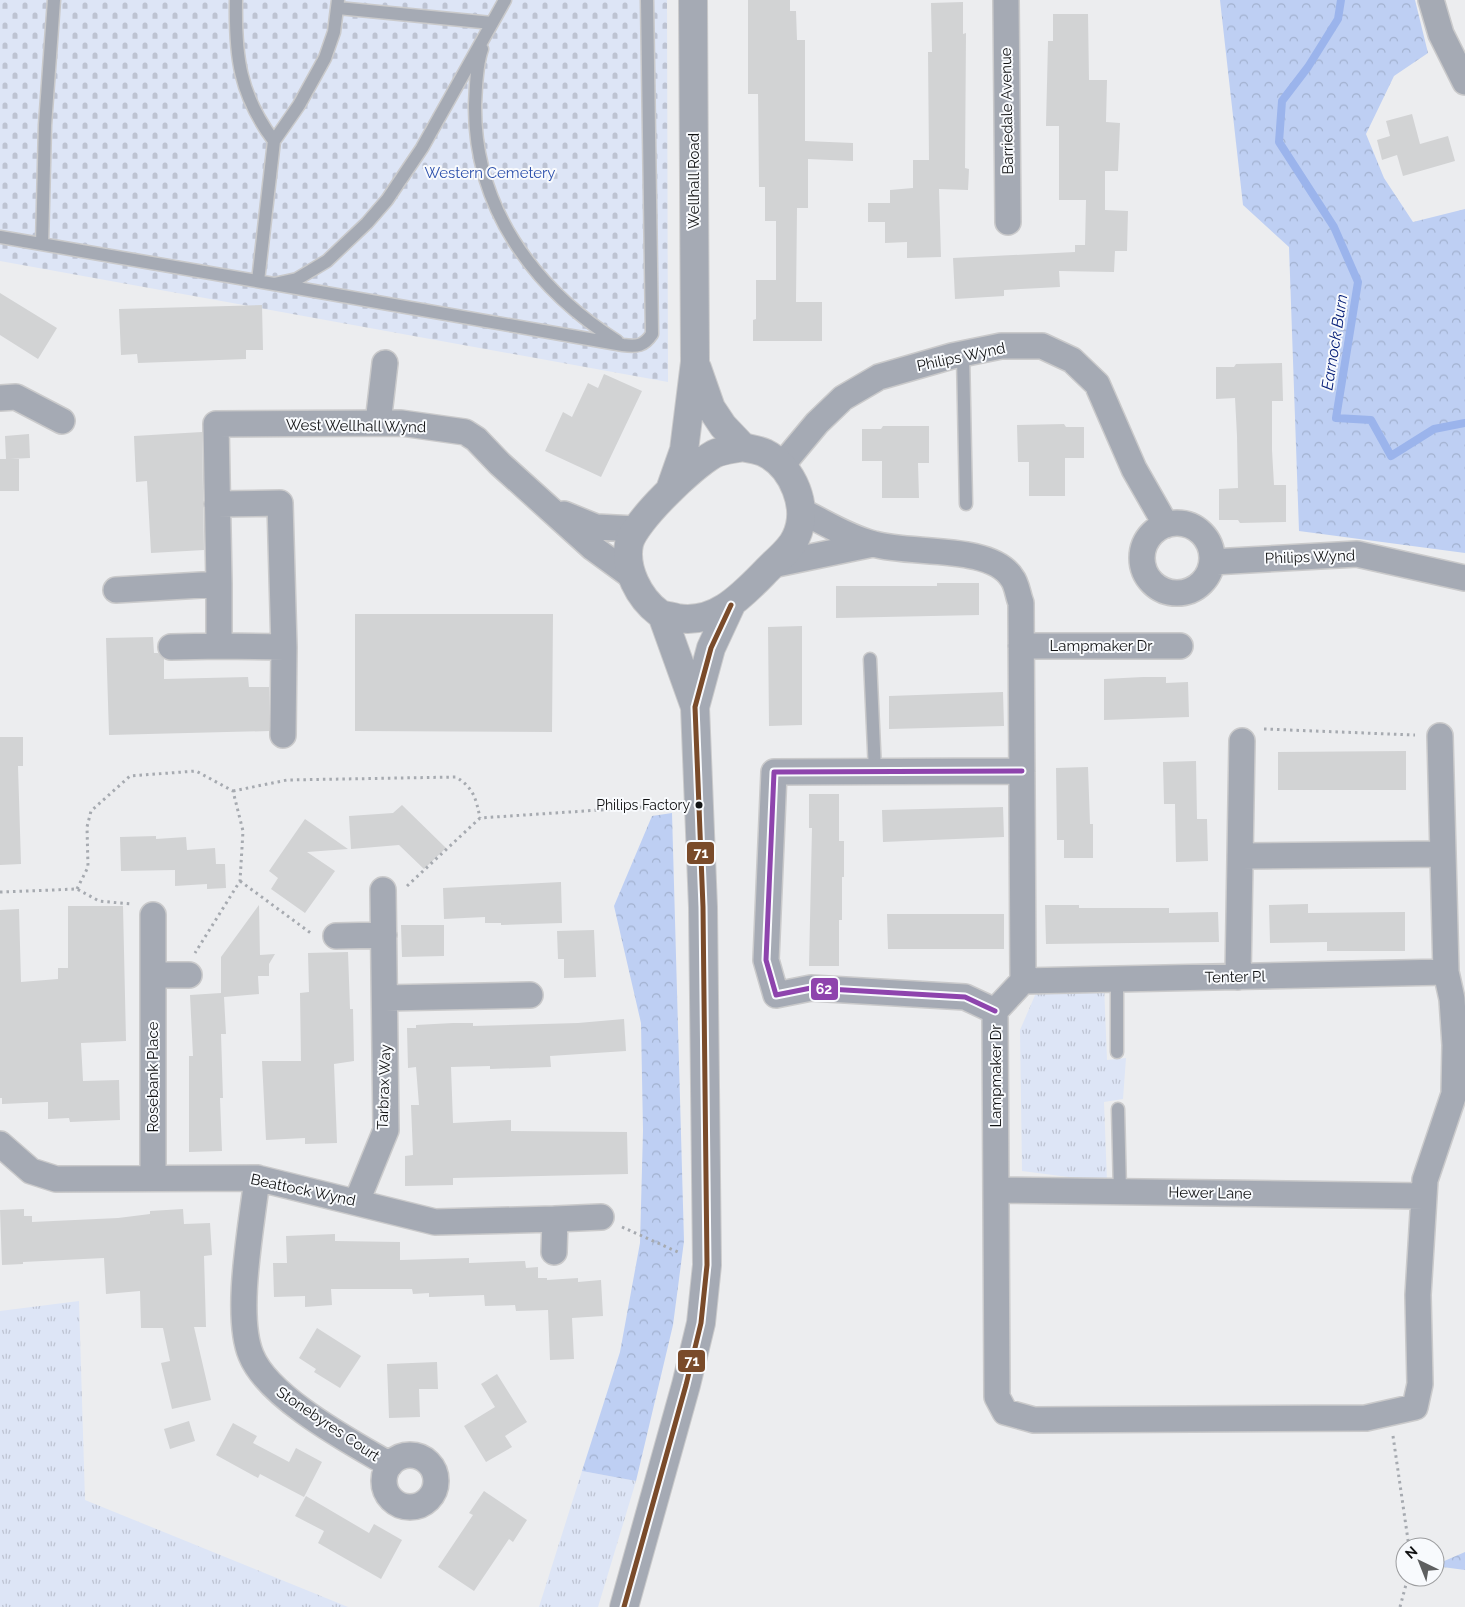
<svg xmlns="http://www.w3.org/2000/svg" width="1465" height="1607" font-family="Raleway,sans-serif">
  <style>
    .grass { fill: url(#grass-tufts) }
    .forest { fill: url(#forest-crowns) }
    .cemetery { fill: url(#cemetery-stones) }
    .lines { fill: none; stroke-linecap: round; stroke-linejoin: round }
    .stream { stroke: #9bb4ec; stroke-width: 8 }
    .building { fill: #d2d3d4 }
    .service-casing { stroke: #cacacb; stroke-width: 15 }
    .minor-casing { stroke: #cacacb; stroke-width: 28 }
    .tertiary-casing { stroke: #cacacb; stroke-width: 30 }
    .path { stroke: #a6aab0; stroke-width: 3; stroke-dasharray: 2.5 4; stroke-linecap: butt }
    .service { stroke: #a5aab4; stroke-width: 12 }
    .minor { stroke: #a5aab4; stroke-width: 25 }
    .tertiary { stroke: #a5aab4; stroke-width: 28 }
    .bus-1-casing { stroke: #f8fafd; stroke-width: 9 }
    .bus-2-casing { stroke: #f8fafd; stroke-width: 9 }
    .bus-1 { stroke: #8e44ad; stroke-width: 5 }
    .bus-2 { stroke: #7a4b2a; stroke-width: 5 }
    .bus-dot { fill: #111213; stroke: #f8fafd; stroke-width: 2 }
    .labels { text-anchor: middle; stroke-width: 4; stroke-linejoin: round; paint-order: stroke }
    .bus-label { font-size: 14px; fill: #111213; stroke: #f8fafd; text-anchor: end }
    .street-label { font-size: 15px; fill: #111213; stroke: #f8fafd }
    .park-label { font-size: 15px; fill: #2c50ac; stroke: #f8fafd }
    .water-label { font-size: 16px; font-style: italic; fill: #072079; stroke: #f8fafd }
    .line-badge { stroke: #f8fafd; stroke-width: 2 }
    .badge-label { font-size: 14px; text-anchor: middle; font-weight: bold; fill: #fff }
  </style>
  <defs>
    <pattern id="grass-tufts" width="24" height="20" patternUnits="userSpaceOnUse" patternTransform="scale(1.25)"><rect width="24" height="20" fill="#dde5f6"/><path d="M3 7l-1-3M5 7V3M7 7l1-3M15 17l-1-3M17 17v-4M19 17l1-3" fill="none" stroke="#bdc3d2"/></pattern>
    <pattern id="forest-crowns" width="20" height="18" patternUnits="userSpaceOnUse" patternTransform="scale(1.25)"><rect width="20" height="18" fill="#becff3"/><path d="M2 6a3 3 0 1 1 6 0M12 15a3 3 0 1 1 6 0" fill="none" stroke="#a2b1cf"/></pattern>
    <pattern id="cemetery-stones" width="16" height="16" patternUnits="userSpaceOnUse" patternTransform="scale(1.25)"><rect width="16" height="16" fill="#dde5f6"/><path d="M2 7V4a2 2 0 0 1 4 0v3zM10 15v-3a2 2 0 0 1 4 0v3z" fill="#bdc3d2"/></pattern>
  </defs>
  <rect width="100%" height="100%" fill="#ecedef"/>
  <path class="grass" d="M1104 984 1107 1060 1126 1058 1123 1099 1104 1102 1107 1182 1022 1171 1020 1030 1039 986Z
    M79 1301 85 1500 348 1607H0V1311Z
    M582 1471 636 1481 598 1607H539Z"/>
  <path class="forest" d="M1220 0H1415L1428 53 1394 76 1366 134 1384 178 1413 222 1465 209V553L1299 531 1289 247 1243 205Z
    M672 813 684 1241 673 1325 636 1481 582 1471 620 1352 640 1243 643 1131 641 1023 614 906 652 816Z
    M1465 1552V1570L1435 1566V1565Z"/>
  <path class="cemetery" d="M0 0H667L668 382 0 261Z"/>
  <g class="lines">
    <path class="stream" d="M1341 0 1338 19 1308 67 1282 101 1279 142 1334 227 1358 282 1336 418 1371 420 1391 456 1434 429 1465 423"/>
  </g>
  <path class="building" d="M748 0H790V11H796L797 40H805V141L853 143V161L808 159V208H797L796 302H822V341H753V320L756 319V280H776V221H765V187H759L758 94H748Z
    M963 2V34L966 33 965 168 969 169 968 190 939 189 941 257 907 258V242L885 243V222H868V203H890V190L913 188V160H929L928 52H932L931 3Z
    M1053 14H1088L1089 80H1107L1106 122 1120 123 1118 171H1105V210L1128 211 1127 251H1115L1114 272 1059 271 1060 287 1004 290V296L955 299 953 258 1075 252V245H1085L1086 200H1059V126H1046L1048 41H1053Z
    M1412 114 1420 144 1448 136 1455 161 1403 176 1397 155 1382 160 1377 140 1390 136 1386 121Z
    M0 293 57 328 38 359 0 335Z
    M262 305 263 350H246V359L138 363 137 354 121 355 119 309Z
    M1282 363 1283 401H1272V450L1274 485H1286V522L1240 523 1238 520H1219V489L1238 488 1237 436 1235 398 1216 399V367H1234L1236 364Z
    M604 374 642 391 601 477 545 451 563 412 572 417 588 383 598 388Z
    M1064 424 1066 427H1084V458H1065V496H1029V462H1018L1017 425Z
    M883 426H929V463H918L919 498H882V461H862V429H881Z
    M202 432 204 550 151 553 147 481 136 482 134 436Z
    M29 434 30 458 10 459H19V491H0V459H6L5 436Z
    M937 583H979V615L836 618V586H937Z
    M355 614H553L552 732 355 731Z
    M802 626V725L769 726 768 627Z
    M153 637 154 653H158L164 659V679L248 677 249 687H269V731L109 735 106 638Z
    M1143 677H1166V683L1188 682 1189 717 1104 720V679Z
    M1003 692 1004 726 889 729V696Z
    M0 737H23V766H18L21 864 0 865Z
    M1406 751V790H1278V752Z
    M1196 761 1197 819H1207L1208 861 1176 862 1175 804H1164L1163 762Z
    M1088 767 1090 824H1093V858H1064V840H1057L1056 768Z
    M809 794H839V841H844V877H842V920H839V966H809L812 828H809Z
    M402 805 446 848 424 869 399 845 351 849 349 816 393 813Z
    M1003 807 1004 837 883 842 882 810Z
    M305 819 348 849 307 852 335 871 305 913 271 889 278 878 269 871Z
    M156 836V839L186 837 187 850 215 848 216 864H225L226 888 207 889V884L175 886V870L121 871 120 837Z
    M561 882 562 923 501 925V923H485V917L444 919 443 888Z
    M1308 904V913L1405 912V951H1327V942L1270 943 1269 905Z
    M259 905 260 955 275 954 269 964V976H258L259 994 224 997 226 1034H221L223 1098H220L222 1151 189 1152V1056H193L190 995 221 993V957Z
    M1045 905H1079V908H1169V913L1218 912 1219 942 1046 944Z
    M68 906H123L126 1041 81 1043 83 1081 119 1080 120 1120 70 1122 69 1118 48 1119V1102L2 1104V1098H0V910L19 909 21 982 58 979V968H68Z
    M887 914H1004V949H888Z
    M401 925H444V956L402 957Z
    M594 930 596 977 564 978V959H558L557 931Z
    M348 952 350 1009H353L354 1061 334 1064 337 1143 305 1144V1138L266 1140 262 1061H301L300 993 309 992 308 953Z
    M624 1019 626 1051 550 1056 551 1067 490 1069V1066L451 1067 453 1123 511 1120V1131L627 1132 628 1174 453 1178V1185L405 1186V1156L413 1155 411 1105H419L416 1067 408 1068 407 1028H416V1025L453 1023H473V1026L578 1023Z
    M24 1209V1216H32V1222L118 1218 150 1214V1211L183 1209 184 1224 210 1223 212 1255 204 1256 206 1327H194L211 1400 172 1409 161 1363 170 1361 163 1328H141L140 1291 106 1294 104 1258 23 1262V1264L2 1265 0 1210Z
    M335 1234V1241L400 1242V1260L469 1258V1263L525 1261 526 1268 538 1267V1278H547V1280L578 1278V1282L601 1280 603 1316 572 1318 574 1359 550 1360 548 1310 516 1311 515 1305 485 1306 484 1295 429 1297V1293L413 1294 412 1289H331L332 1305 305 1307V1296L274 1297 273 1263H287L286 1236Z
    M317 1328 361 1356 340 1388 314 1372 316 1369 299 1358Z
    M437 1362 438 1389H419L420 1417 389 1418 387 1364Z
    M497 1374 527 1422 505 1436 512 1447 486 1462 464 1426 495 1407 481 1384Z
    M189 1421 195 1441 170 1449 164 1429Z
    M233 1423 257 1436 253 1443 289 1462 296 1448 322 1462 304 1497 260 1474 258 1478 216 1455Z
    M484 1491 527 1520 513 1542 509 1539 474 1591 438 1567 473 1515 469 1513Z
    M306 1496 369 1533 374 1524 402 1540 381 1579 318 1543 324 1531 295 1516Z"/>
  <g class="lines">
    <g class="service-casing">
      <path id="service" d="M236 0C235 56 239 94 274 141
        M338 8 492 23
        M482 49C476 66 476 87 475 105 474 207 533 288 617 341
        M0 237 274 284 297 279 327 261 367 223 387 200 422 148 505 0
        M42 244 45 125 54 0
        M258 281 274 141 299 105 325 58 334 32 338 0
        M274 284 623 345C637 347 644 346 652 334L647 0
        M963 354 966 504
        M870 659 875 771
        M1117 979V1052
        M1118 1109 1120 1192"/>
    </g>
    <g class="minor-casing">
      <path id="minor" d="M1006 0 1008 222
        M1431 0 1441 34 1465 82
        M0 398 16 397 62 421
        M378 423 385 363
        M782 465 817 423 843 398 879 377 952 356 1001 346H1042L1072 360 1097 384 1134 469 1166 525
        M217 504 280 503 284 647 219 646V584
        M801 511C824 522 849 538 874 544 910 555 991 544 1012 578 1017 584 1018 596 1021 603L1023 981 995 1011 997 1397 1005 1412 1034 1420 1366 1418 1415 1407 1420 1384 1418 1295 1425 1180 1454 1094 1455 1045 1452 999 1446 972 1440 736
        M564 514 596 527 636 529
        M1142 558a35 35 0 1 1 70 0a35 35 0 1 1-70 0Z
        M1212 562 1357 554 1465 578
        M772 565 873 544
        M116 590 219 584 216 424 401 423 465 432 476 439 500 464 593 548 630 575
        M1021 646H1180
        M171 647 219 646
        M283 735 284 647
        M1240 856 1443 854
        M153 915V975H189
        M336 936 384 935
        M153 975V1178
        M1238 977 1242 741
        M1023 981 1446 972
        M385 998 530 995
        M995 1011 965 997 811 988 776 995 766 960 774 772 1022 771
        M0 1144 31 1171 56 1179 257 1178 435 1222 555 1219
        M257 1178C252 1224 234 1314 251 1355 268 1398 351 1442 390 1465
        M996 1190 1424 1196
        M357 1201 386 1130 383 890
        M554 1252 555 1219 601 1217
        M384 1481a26 26 0 1 1 52 0a26 26 0 1 1-52 0Z"/>
    </g>
    <g class="tertiary-casing">
      <path id="tertiary" d="M697 368 711 408 723 426 743 447
        M743 447C750 449 759 450 765 453 793 467 810 508 796 537 791 549 780 557 771 566 745 592 718 625 677 618 671 616 664 616 659 613 639 598 624 569 629 544 634 521 693 466 714 454 722 450 734 449 743 447Z
        M671 487 684 450 695 362 693 0
        M662 615 695 707
        M624 1607 686 1385 701 1323 707 1265 703 907 695 707 711 648 731 605"/>
    </g>
    <path class="path" d="M1264 729 1415 735
      M233 791 287 780 456 777C474 788 476 799 480 818
      M240 881 312 934
      M407 886 480 818 674 805
      M77 889 88 867 87 827 91 811 130 776 196 771 233 791 243 831 240 881 195 953
      M0 892 77 889 99 901 131 904
      M622 1227 680 1253
      M1393 1436 1409 1547
      M1400 1607 1408 1577"/>
    <use href="#service" class="service"/>
    <use href="#minor" class="minor"/>
    <use href="#tertiary" class="tertiary"/>
    <g class="bus-1-casing">
      <path id="bus-1" d="M995 1011 965 997 811 988 776 995 766 960 774 772 1022 771"/>
    </g>
    <g class="bus-2-casing">
      <path id="bus-2" d="M624 1607 686 1385 701 1323 707 1265 703 907 695 707 711 648 731 605"/>
    </g>
    <use href="#bus-1" class="bus-1"/>
    <use href="#bus-2" class="bus-2"/>
  </g>
  <circle class="bus-dot" cx="699" cy="805" r="4.5"/>
  <g class="labels">
    <g class="bus-label">
      <text x="690" y="810">Philips Factory</text>
    </g>
    <g class="street-label">
      <text transform="translate(1007 111) rotate(-91)" y="5">Barriedale Avenue</text>
      <text transform="translate(694 181) rotate(-90)" y="5">Wellhall Road</text>
      <text transform="translate(961 357) rotate(-12)" y="5">Philips Wynd</text>
      <text transform="translate(356 426) rotate(1)" y="5">West Wellhall Wynd</text>
      <text transform="translate(1310 557) rotate(-2)" y="5">Philips Wynd</text>
      <text x="1101" y="651">Lampmaker Dr</text>
      <text transform="translate(1235 977) rotate(-1)" y="5">Tenter Pl</text>
      <text transform="translate(996 1076) rotate(-90)" y="5">Lampmaker Dr</text>
      <text transform="translate(153 1077) rotate(-90)" y="5">Rosebank Place</text>
      <text transform="translate(384 1087) rotate(-88)" y="5">Tarbrax Way</text>
      <text transform="translate(303 1190) rotate(12)" y="5">Beattock Wynd</text>
      <text transform="translate(1210 1193) rotate(1)" y="5">Hewer Lane</text>
      <text transform="translate(328 1424) rotate(34)" y="5">Stonebyres Court</text>
    </g>
    <g class="park-label">
      <text x="490" y="178">Western Cemetery</text>
    </g>
    <g class="water-label">
      <text transform="translate(1334 342) rotate(-81)" y="6">Earnock Burn</text>
    </g>
  </g>
  <g class="line-badge">
    <rect x="686" y="841" width="29" height="24" rx="5" fill="#7a4b2a"/>
    <rect x="810" y="977" width="29" height="24" rx="5" fill="#8e44ad"/>
    <rect x="677" y="1349" width="29" height="24" rx="5" fill="#7a4b2a"/>
  </g>
  <g class="badge-label">
    <text x="701" y="858">71</text>
    <text x="824" y="994">62</text>
    <text x="692" y="1366">71</text>
  </g>
  <g transform="translate(1420 1562) rotate(317)"><circle r="24" fill="#f8fafd" stroke="#9c9d9f"/>
  <path d="M0-4L9 19L0 12L-9 19Z" fill="#5e5f60"/>
  <text y="-8" font-size="14" font-weight="bold" text-anchor="middle" fill="#111213">N</text>
  </g>
</svg>
